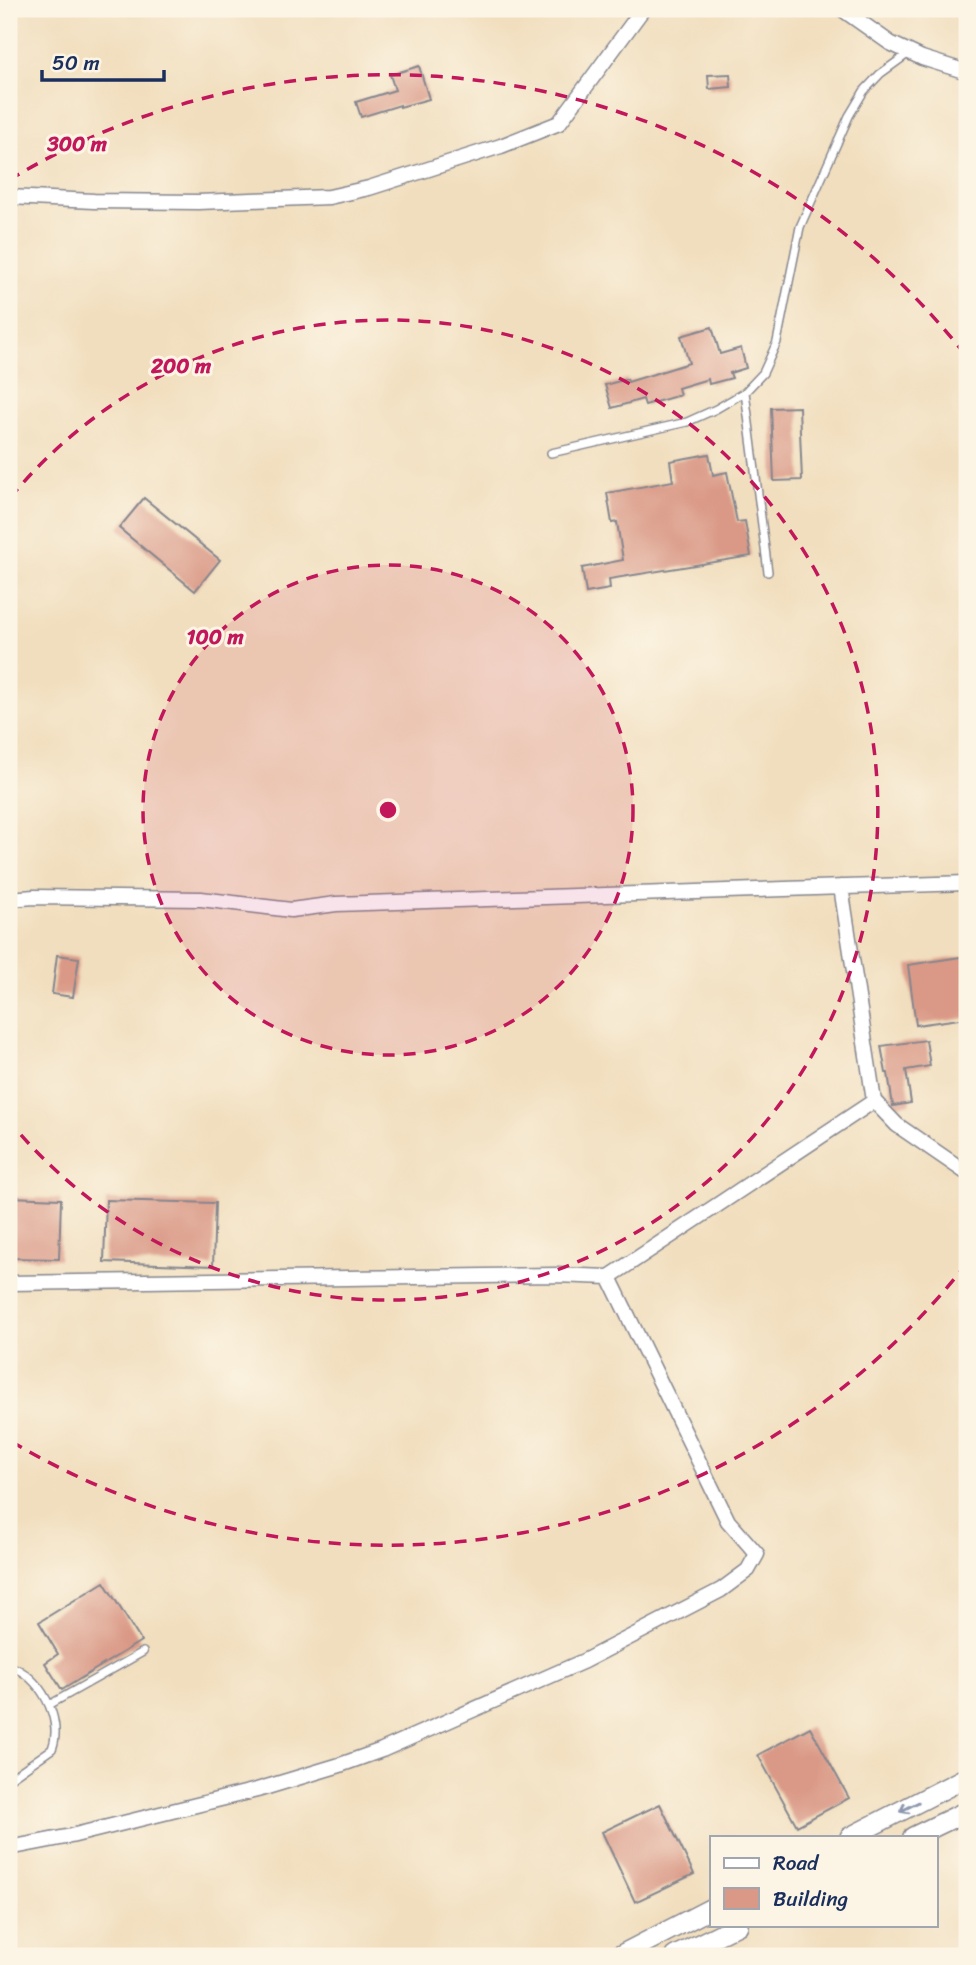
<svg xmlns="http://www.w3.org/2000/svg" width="976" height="1965" font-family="Sriracha,sans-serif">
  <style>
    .building { fill: #da9986 }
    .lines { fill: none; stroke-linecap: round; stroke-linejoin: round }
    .lane-casing { stroke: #86868e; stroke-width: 10 }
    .street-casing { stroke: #86868e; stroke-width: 17 }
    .secondary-casing { stroke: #86868e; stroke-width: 22 }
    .lane { stroke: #fff; stroke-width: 7 }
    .street { stroke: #fff; stroke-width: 14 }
    .secondary { stroke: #fff; stroke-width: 19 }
    .oneway { stroke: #8d97ae }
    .ring { fill: none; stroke: #c2185b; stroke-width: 3.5; stroke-dasharray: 12 9 }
    .centre { fill: #c2185b; stroke: #fcf5e5; stroke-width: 3.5 }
    .ring-label { font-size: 21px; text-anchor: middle; font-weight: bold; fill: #c2185b; stroke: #fcf5e5; stroke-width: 6; stroke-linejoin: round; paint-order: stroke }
  </style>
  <rect width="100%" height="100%" fill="#fcf5e5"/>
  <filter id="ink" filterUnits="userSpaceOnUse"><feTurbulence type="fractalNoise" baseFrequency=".0143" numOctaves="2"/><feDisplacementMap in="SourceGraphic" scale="14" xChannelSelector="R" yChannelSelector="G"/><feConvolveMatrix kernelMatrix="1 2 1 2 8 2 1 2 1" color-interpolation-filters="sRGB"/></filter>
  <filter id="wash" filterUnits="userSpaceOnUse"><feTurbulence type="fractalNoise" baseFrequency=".00686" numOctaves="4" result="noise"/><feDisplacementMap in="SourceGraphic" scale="28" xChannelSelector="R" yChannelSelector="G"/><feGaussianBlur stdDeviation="1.57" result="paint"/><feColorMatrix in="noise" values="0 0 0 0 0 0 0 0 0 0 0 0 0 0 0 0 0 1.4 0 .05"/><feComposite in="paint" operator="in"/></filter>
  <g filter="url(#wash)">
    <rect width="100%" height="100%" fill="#f1debe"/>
    <g id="blocks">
      <path class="building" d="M419 66 429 99 400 107V105L361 117 356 102 395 90 390 75Z
        M730 74 731 87 709 89 708 75Z
        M712 327 720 354 741 348 746 368 730 373 732 378 709 384 708 379 678 388 680 395 645 405 643 399 612 408 605 385 627 379 628 382 689 363 681 336Z
        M799 407 802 480 774 481 771 408Z
        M709 454 713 475 727 472 737 522 745 521 751 556 609 579 610 589 586 593 582 568 623 560 617 522 612 523 607 493 673 481 670 461Z
        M144 498 220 560 195 591 119 528Z
        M57 955 79 958 73 997 52 994Z
        M967 956V1018L916 1025 908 965Z
        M926 1040 930 1066 906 1070 911 1103 893 1106 888 1073H886L881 1046Z
        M9 1197 61 1199 59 1259 9 1258Z
        M106 1200 215 1203 213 1266 104 1262Z
        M104 1582 141 1641 62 1690 45 1663 58 1654 39 1622Z
        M810 1727 849 1798 797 1826 758 1755Z
        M660 1804 694 1874 635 1902 602 1832Z"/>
    </g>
  </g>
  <g filter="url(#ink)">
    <use href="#blocks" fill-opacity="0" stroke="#86868e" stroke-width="2"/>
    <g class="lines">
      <g class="lane-casing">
        <path id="lane" d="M745 392 768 572
          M551 453 687 422 716 409 745 392 763 373 777 342 800 227 849 116 864 91 880 74 909 53
          M9 1666C39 1674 64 1719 52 1749L9 1779
          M49 1705 143 1652"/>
      </g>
      <g class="street-casing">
        <path id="street" d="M842 9 890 43 922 58 967 72
          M9 197 94 201 198 202 329 197 369 188 501 146 559 123 643 9
          M841 887 874 1101 897 1125 967 1173
          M9 899 34 897 201 899 291 910 336 904 967 883
          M9 1283 555 1275 609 1277 874 1101
          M9 1848 71 1836 257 1790 340 1765 382 1750 584 1661 721 1590 748 1570 757 1554 728 1521 609 1277"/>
      </g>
      <g class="secondary-casing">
        <path id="secondary" d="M850 1837 967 1777
          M913 1837 967 1811
          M619 1956 712 1908
          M675 1956 738 1925"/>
      </g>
      <use href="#lane" class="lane"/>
      <use href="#street" class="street"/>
      <use href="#secondary" class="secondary"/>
    </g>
    <defs><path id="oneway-shaft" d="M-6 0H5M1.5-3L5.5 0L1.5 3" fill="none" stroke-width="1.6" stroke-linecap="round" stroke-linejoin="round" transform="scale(1.75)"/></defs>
    <use class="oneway" href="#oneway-shaft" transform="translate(909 1807) rotate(153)"/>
  </g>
  <circle cx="388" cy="810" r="245" fill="#c2185b" fill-opacity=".12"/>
  <g class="ring">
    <circle cx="388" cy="810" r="245"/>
    <path d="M10 498A490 490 0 1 1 10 1122"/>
    <path d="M967 1263A735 735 0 0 1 9 1440M9 180A735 735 0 0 1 967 357"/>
  </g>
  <circle cx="388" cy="810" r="10" class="centre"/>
  <g class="ring-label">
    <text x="77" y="151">300 m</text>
    <text x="181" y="373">200 m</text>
    <text x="215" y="644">100 m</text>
  </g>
  <rect width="976" height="1965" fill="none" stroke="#fcf5e5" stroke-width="35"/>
  <rect x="710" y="1836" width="228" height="91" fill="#fcf5e5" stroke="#a2a6af" stroke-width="2"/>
  <rect x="724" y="1858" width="35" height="10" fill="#ffffff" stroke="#a2a6af" stroke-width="2"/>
  <text x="773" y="1870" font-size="21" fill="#1b2f5e">Road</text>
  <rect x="724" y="1888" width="35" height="21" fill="#da9986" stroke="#a2a6af" stroke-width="2"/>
  <text x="773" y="1906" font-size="21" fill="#1b2f5e">Building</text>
  <path d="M42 70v10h122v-10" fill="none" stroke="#1b2f5e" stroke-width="3.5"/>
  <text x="52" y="70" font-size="21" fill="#1b2f5e" stroke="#fcf5e5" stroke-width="5" paint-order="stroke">50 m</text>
</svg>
